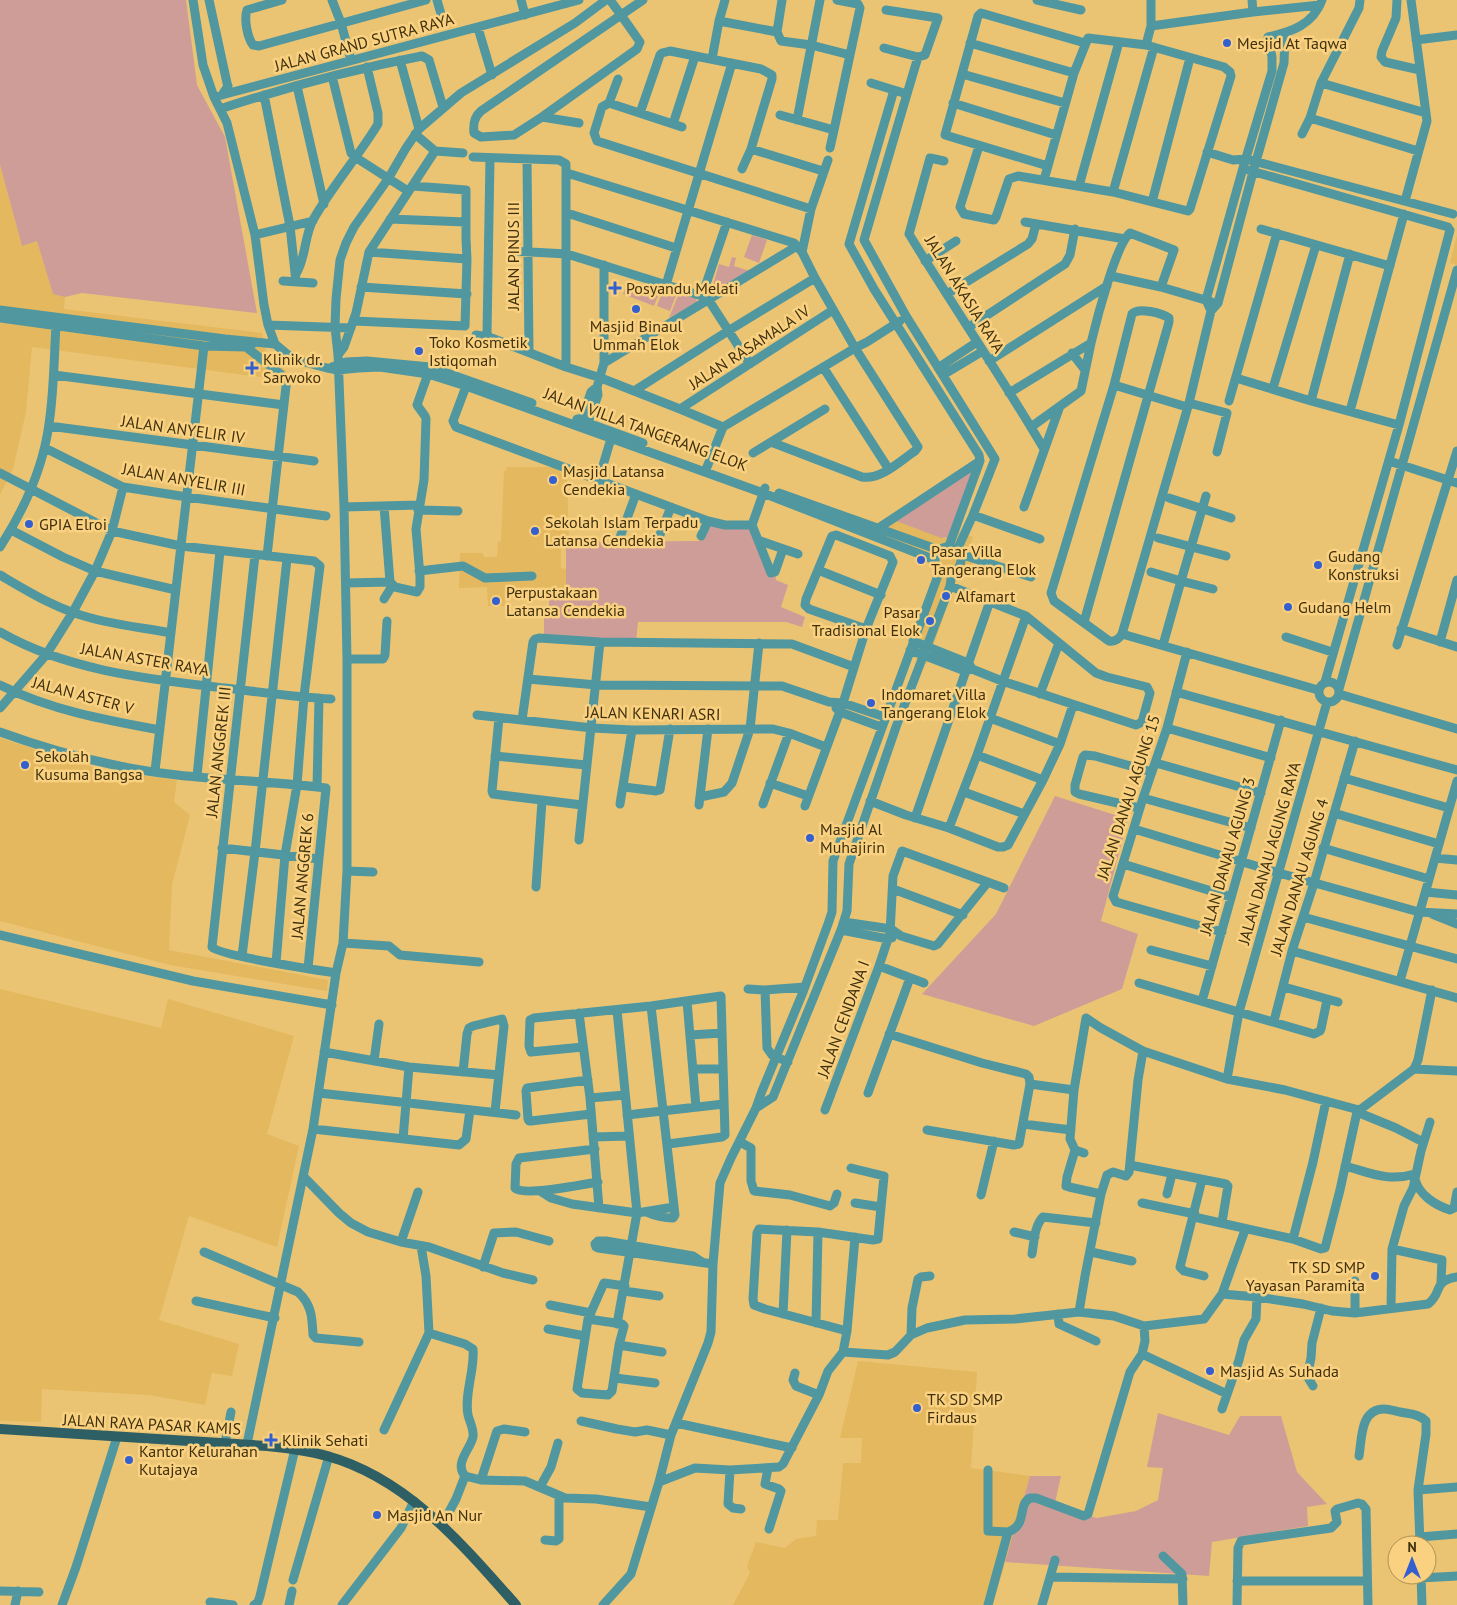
<svg xmlns="http://www.w3.org/2000/svg" width="1457" height="1605" font-family="'PT Sans',sans-serif">
<style>
.built{fill:#e3b85e}
.green{fill:#ce9d98}
.lines{fill:none;stroke-linecap:round;stroke-linejoin:round}
.minor{stroke:#51979f;stroke-width:9}
.major{stroke:#2e5f64;stroke-width:10}
.poi-dot{fill:#335fcf;stroke:#f9d180;stroke-width:2}
.labels{text-anchor:middle;dominant-baseline:central;stroke-width:5;stroke-linejoin:round;paint-order:stroke}
.street-label{font-size:16px;fill:#40310d;stroke:#f9d180}
.poi-label{font-size:16px;fill:#40310d;stroke:#f9d180;text-anchor:start}
</style>
<rect width="100%" height="100%" fill="#ebc473"/>
<path class="built" d="M0 165 22 246 37 241 53 293 65 297 64 309 262 333 267 355 288 372 276 379 32 347 26 412 13 469 0 495Z
M1457 235V265L1450 263Z
M507 467H556L567 480 569 539H561V568L566 569V597L505 595V606H488L487 587 459 588 460 553H483L484 557H497L498 542 501 541 504 472 506 470Z
M852 514 880 524 891 519 945 538 950 532 955 530 973 537 970 549V552L975 554 972 567 968 573 956 581 927 664 905 654 936 571 925 560 847 531Z
M0 738 104 771 177 780 174 802 190 815 172 885 169 950 328 980 327 991 170 965 0 921Z
M0 989 161 1028 168 999 294 1036 267 1134 299 1146 277 1247 189 1216 159 1320 239 1344 232 1376 212 1373 205 1405 149 1395 42 1389 41 1422 0 1421Z
M858 1361 977 1372 971 1468 1030 1476 993 1605H733L750 1573 747 1566 756 1542 785 1548 796 1539 816 1536 817 1520H838L843 1463H861L862 1438H840Z"/>
<path class="green" d="M0 0H186L197 85 225 137 257 313 82 293 65 297 53 294 37 241 22 246 0 165Z
M752 235 767 240 759 263 744 257Z
M732 257 736 258 734 266 750 271 710 295 719 264 729 267Z
M628 281 659 293 654 306 623 294Z
M663 290 676 295 670 311 657 306Z
M679 293 696 297 697 302 669 318Z
M980 461 948 537 941 538 891 519Z
M708 521 752 525 775 572 776 580 788 585 781 607 805 617 802 627 786 622H638L636 643 544 638V610H549V596H566V542L699 541Z
M1055 796 1128 819 1101 921 1138 934 1122 989 1034 1026 922 994 996 914Z
M1158 1413 1229 1435 1240 1416H1281L1297 1472 1327 1504 1307 1507 1308 1526 1212 1542 1209 1576 1005 1562 1030 1476H1061L1054 1507 1097 1518 1136 1511 1158 1500 1163 1468 1147 1467Z"/>
<g class="lines">
<path class="minor" d="M193 0 203 65 214 97 227 123 255 235 264 305 268 325 275 344 293 359 327 368 338 370 358 368 380 367 428 374 466 386 763 493 935 560
M209 0 227 83 228 86 222 95
M282 0 247 10C244 19 247 37 253 45L259 46 426 0
M332 0 341 23 351 60
M437 0 441 14
M521 0 525 15
M610 0 621 15 640 42 637 49 542 117 514 135 481 137 474 133C473 124 474 117 481 111L621 15 643 0
M782 0 777 32 781 41 811 45 850 55
M1037 0 1081 10
M1252 0 1253 12
M1397 0 1396 18 1382 51 1381 57 1385 62 1420 70
M719 21 725 0
M1151 26 1253 12 1320 5
M478 28 492 75
M1416 40 1457 35
M970 43 1074 73
M1146 45 1151 26V0
M884 48 918 57 925 55 938 18 886 10
M712 59 719 21 777 32
M400 60 419 129
M962 74 1065 103
M332 76 351 153 355 157 408 191
M871 83 907 94 918 57
M1321 83 1426 113
M297 86 324 204
M894 90 849 244 874 289 979 455 980 461 949 546
M907 94 864 240 906 316 995 459 973 515 957 550
M264 95 290 226 296 282
M214 97 579 0
M609 103 618 79
M953 103 1056 135
M220 109C287 87 354 69 422 56L429 60 443 107
M640 113 660 55 662 53 670 51 761 69 772 75V79L751 149 742 169
M780 115 834 130 860 8 858 4 837 0
M542 117 579 123
M1310 118 1418 151
M797 120 820 0
M673 124 695 56
M682 127 609 103 602 107 594 133 597 141 811 209
M415 134 435 151 463 153
M1302 134 1310 118 1321 83 1359 8 1360 0
M979 146 960 207 964 214 994 220 996 217 1009 179 1018 176 1113 192 1188 211 1190 209 1231 76 1230 72 1224 67 1146 45 1088 38 1074 73 1044 180
M830 148 834 130
M751 149 823 171
M1207 152 1233 160 1246 159 1453 214
M473 157 559 160 566 164V367
M527 160 529 352
M944 161 930 158 909 234C953 306 1001 376 1044 449
M1048 166 945 135 978 16 981 13 1085 43
M1248 170 1448 227
M567 173 794 243 802 252 815 278 855 348 918 447 915 451C900 461 881 480 862 477L771 442
M1079 186 1119 42
M1113 192 1154 47
M1405 201 1427 121 1411 0
M1152 202 1190 58
M567 213 676 248
M390 219 466 222
M1025 222 1125 239
M1261 229 1390 266
M255 235 313 221
M512 251 567 254 702 296 708 299 750 364
M369 252 467 259
M802 252 811 209 828 160
M925 261 956 241
M296 274C306 258 304 237 313 220 332 186 358 157 378 124V113L367 67
M1111 276 1161 287 1212 302
M283 281 313 283
M666 285 732 63
M361 287 467 294
M947 294 1028 244 1032 239 1036 224
M702 296 727 222
M0 310 225 339 275 344
M1211 311 1206 300 1243 168 1272 71V57L1268 37C1291 32 1313 25 1322 0
M0 318 204 346 246 347 256 342
M354 321 465 326 467 259 466 239V190L413 186
M268 325 351 328
M969 327 1065 264 1070 255 1075 229
M476 335 489 337 566 367 601 378 680 409 723 427
M489 337 487 333 490 159
M245 344 246 347 283 376 286 386 267 556
M1072 353 1085 370
M338 355 344 347 356 313 369 252 435 151
M989 361 1107 286
M604 363 797 246
M332 367 346 362 367 361 430 367 532 403
M823 367 888 468
M938 368 977 342
M54 375 284 405
M943 375 983 351
M1236 378 1311 401 1399 425
M468 381 453 421 456 427 708 521 725 525H752L765 488
M1114 385 1187 407
M1273 388 1316 245
M634 391 728 331 815 278
M1009 393 1091 343C1096 322 1116 244 1130 233L1174 250 1161 287
M1229 401 1277 233
M1311 401 1350 254
M1189 403 1227 413 1217 452
M680 409 833 310
M1350 411 1404 214
M577 419 643 443
M580 424 591 392 597 387
M49 426 314 461
M723 427 855 348 867 342 900 321
M1031 427 1081 391 1091 343
M586 429 598 395 597 387 604 363V265
M45 448 123 487 187 497 326 516
M753 453 825 409
M1389 461 1457 483
M705 472 723 427
M0 473 112 531 181 546 314 561 320 566 304 696 297 785 285 855 276 963
M599 479 612 435
M779 493 939 550
M1169 498 1231 518
M384 506 390 582 395 587 417 592 420 587V576L416 529 424 480 426 419 425 416 417 405 430 368
M344 507 419 505
M1024 507 1060 406
M418 510 458 511
M973 515 1040 539
M752 525 771 573 775 572 783 549
M11 530 63 557 95 571 176 590
M874 531 980 461
M701 536 708 521
M1158 538 1226 556
M619 540 636 494
M758 540 798 554
M657 542 671 507
M935 560a13 13 0 1 1 26 0a13 13 0 1 1-26 0Z
M0 547C24 510 43 468 49 424 54 391 54 358 56 325
M960 554 1031 577
M255 555 212 947C220 956 317 970 336 973
M818 570 881 595
M419 571 463 566 485 578 532 576
M1151 572 1181 581 1206 496
M0 575C29 592 58 610 91 618 117 625 144 628 171 633
M346 583 390 582
M384 599 392 586
M1084 622 1169 322V318C1162 313 1138 307 1132 314L1114 385 1051 593 1054 601 1109 641C1115 642 1119 639 1122 634L1189 403 1211 311 1218 303 1253 172 1284 63 1285 33
M1401 629 1457 647
M0 632C68 671 148 679 225 688 260 692 296 697 331 699
M1122 634 1318 690
M1286 637 1332 652
M913 641 968 663 971 667
M1440 642 1457 580
M1163 645 1181 581 1213 589
M1397 645 1457 451
M910 650 965 671 972 669 1002 681 1136 725 1142 722 1150 693 1147 687 1107 677 1096 673 1026 616 950 586
M1187 652 1167 728 1143 798 1113 896 1116 902 1222 932
M347 659H383L385 655 387 621
M528 679 597 685 782 686 829 702 843 703 885 717
M1319 692a10 10 0 1 1 20 0a10 10 0 1 1-20 0Z
M1325 682 1399 425 1450 230
M0 685C50 710 105 720 160 730
M1339 689 1457 270
M1176 692 1457 770
M1040 694 1059 643
M1339 694 1457 729
M0 708 46 655 73 612 95 571 112 531 123 487
M836 708 840 712 881 727
M477 715 592 728 632 730 773 729 789 733 826 747
M499 718 492 791 493 794 582 805
M990 718 1060 744
M522 720 533 642 535 639 539 638 600 642 792 644 854 667
M1167 728 1271 758
M0 732C36 745 72 756 110 764 180 780 254 779 326 788L308 968
M977 755 1043 780
M495 756 586 765
M1156 763 1261 793
M155 771 204 346
M197 776 220 551
M1344 778 1449 808
M770 783 808 796
M317 787 319 698
M624 787 656 791 660 790 670 729
M964 792 1024 814
M700 797 724 792 732 783 750 729 759 643
M1143 798 1251 828
M870 801 906 815 949 828 998 847H1003L1008 845 1043 780 1060 744 1073 705
M620 804 632 730
M763 804 789 733
M699 805 708 729
M805 806 843 703 866 629 893 562 890 556 836 535 832 536 806 599 805 605 809 609 866 629
M1139 808 1079 794 1075 792V785L1083 757 1085 755 1095 756 1152 772
M1334 813 1439 844
M915 818 990 601
M949 828 977 755 1026 616
M1134 829 1279 873 1419 912 1457 914
M579 840 600 642
M222 848 319 859
M1323 848 1429 879
M1435 858 1457 860
M1123 864 1231 897
M347 871 373 872
M536 887 542 801
M893 889 963 915
M1426 892 1457 895
M1432 914 1457 924
M1303 917 1457 959
M844 922 891 929 901 936 934 946 938 944 988 882
M841 930 888 939 892 938
M0 935 193 981 332 1005
M343 943 389 946 400 955 479 962
M1151 950 1212 966
M1292 951 1457 998
M242 956 255 852 287 559
M879 966 924 983
M1400 981 1457 781
M1139 983 1314 1034 1320 1031 1321 1029 1327 1000
M1284 987 1338 1002
M748 989 765 990 805 987
M765 990 767 1048 772 1055 788 1062
M687 1001 696 1107
M1202 1001 1281 720
M617 1010 637 1213 617 1324
M579 1013 590 1098 599 1208
M1274 1021 1292 951 1314 883 1355 741
M889 1034 982 1063 1026 1074 1029 1077 1030 1084 1019 1144 1014 1145 927 1130
M690 1035 722 1033
M583 1047 531 1052 529 1046 530 1020 534 1018 651 1006 721 996 725 1135 722 1137 668 1144
M324 1052 409 1067 499 1075
M374 1061 379 1024
M694 1069H722
M1414 1069 1457 1071
M463 1072 467 1034 469 1028 473 1026 502 1019 504 1026 495 1112
M1227 1079 1239 1012 1327 702
M588 1080 527 1088 526 1091 528 1119 529 1121H531L591 1114
M1030 1084 1074 1090
M319 1093 516 1115
M868 1093 910 978
M590 1098 625 1095
M756 1108 773 1097 841 930 847 911 849 864 896 727 950 586 952 573
M825 1110 879 966 890 933 893 876 902 851 1004 888
M1357 1112 1396 1128 1423 1142
M627 1115 724 1104
M1023 1124 1071 1130
M313 1129 459 1145 466 1139 470 1110
M593 1137 629 1136
M403 1139 409 1067
M740 1142 751 1148V1181L754 1191 790 1195 830 1206 834 1203 837 1194
M595 1149 519 1158 516 1164 515 1188C524 1197 583 1184 598 1182
M1075 1150 1067 1177 1066 1186 1069 1187 1101 1194
M1084 1153 1075 1150 1070 1139 1074 1090 1086 1018 1101 1028 1143 1051 1227 1079 1285 1090 1359 1110
M1130 1165 1226 1184 1228 1186 1222 1222
M1345 1166C1371 1173 1388 1182 1415 1174
M303 1176 339 1213 351 1223 368 1232 401 1242 429 1247 503 1273 533 1280
M1415 1179C1419 1195 1435 1205 1450 1210L1454 1208 1457 1192
M1202 1180 1180 1267 1184 1271 1204 1276
M540 1191 551 1198 572 1204 637 1213 674 1207
M1167 1194 1172 1174
M981 1195 994 1141
M855 1203 881 1207
M1142 1203 1195 1214
M646 1212C655 1216 664 1218 673 1218L675 1215 651 1006
M1194 1217 1293 1239 1321 1249 1325 1248 1340 1190 1357 1112 1414 1069 1418 1060 1432 990
M1014 1232 1035 1237
M1293 1239 1313 1162 1326 1101
M401 1242 418 1192
M1392 1249 1442 1260 1441 1282
M204 1252 298 1292C312 1305 312 1317 313 1335L316 1338 359 1342
M1091 1252 1132 1261
M1032 1254C1034 1243 1034 1226 1043 1217L1096 1223
M702 1262 693 1256 606 1241H598L595 1244 596 1247 598 1248 713 1264
M483 1267 494 1233 516 1232 549 1241
M1355 1281V1313
M624 1291 659 1296
M1222 1294 1257 1297 1303 1304 1332 1311 1355 1313 1428 1304C1443 1293 1432 1281 1457 1277
M196 1301 275 1318
M550 1305 591 1313
M1391 1307 1392 1249 1404 1206 1413 1188 1421 1151 1430 1122
M1079 1312 1085 1276 1101 1194 1107 1175 1113 1172 1126 1176 1129 1172 1138 1080 1143 1051
M783 1314 787 1230
M1058 1314 1059 1324 1096 1341
M588 1319 622 1324 624 1326 619 1345 612 1391 608 1395 582 1393 577 1389 588 1319 604 1283 625 1286
M816 1323 818 1232
M1144 1326 1145 1341 1142 1354 1227 1394
M548 1329 585 1336
M847 1331 765 1309 754 1305 753 1299 757 1233 759 1229 818 1232 873 1240 878 1239 884 1176 851 1168
M429 1333 465 1344 473 1349C475 1370 464 1394 468 1415 470 1423 474 1429 473 1437 470 1450 454 1463 465 1476L481 1480 525 1481 565 1498 596 1499 651 1507
M911 1335 912 1308 918 1279 921 1277 930 1276
M619 1345 662 1352
M843 1352 888 1355 895 1352 911 1335 927 1328 965 1320 1015 1319 1079 1312 1114 1316 1144 1326 1204 1319 1222 1294 1245 1230
M843 1352 847 1331 855 1237
M795 1373 793 1380 796 1386 819 1395
M615 1378 655 1383
M1313 1386 1307 1376 1311 1358 1312 1343 1321 1308
M1222 1409 1239 1360 1244 1340 1256 1319 1257 1297
M581 1421 617 1429 635 1432 647 1430 671 1435
M676 1423 792 1448
M384 1430 429 1333 426 1276 421 1246
M225 1443 231 1412
M247 1444 313 1129 336 973 343 943 347 871V659L344 507 338 355 335 327 336 299 340 260 346 243 354 227 388 179 406 148 419 129 461 93 575 23 606 0
M1359 1456C1362 1439 1360 1409 1384 1409 1389 1409 1395 1411 1400 1412 1410 1414 1419 1414 1426 1421V1434L1418 1490 1420 1545
M768 1468 765 1484 779 1489 781 1491 769 1529
M730 1470 728 1504 733 1508 741 1509
M988 1470V1531L1008 1532 988 1605
M481 1480 497 1431 504 1429 525 1432
M659 1482 695 1468 730 1470 779 1467 783 1464 819 1395 828 1371 843 1352
M540 1487 551 1467 558 1443
M1418 1490 1457 1487
M442 1525 456 1499 465 1476
M1008 1532C1028 1525 1017 1505 1030 1498H1036L1084 1516 1088 1514 1130 1372 1142 1354
M1420 1537 1457 1534
M545 1540 556 1541 559 1539V1496
M1163 1556 1182 1574 1183 1605
M1421 1575 1422 1605
M1050 1577 1183 1579
M1421 1578 1457 1576
M293 1580 329 1456
M1237 1581H1367
M0 1591 39 1592
M210 1602 233 1605
M15 1605 18 1591
M62 1605 76 1567 117 1437
M254 1605 258 1602 260 1596 295 1449
M289 1605 292 1591
M342 1605 401 1528 414 1501
M603 1605 631 1574 659 1482 671 1435 708 1343 711 1332 713 1264 720 1183 731 1158 756 1108 762 1091 803 992 828 924 832 912 833 861 940 570
M1042 1605 1055 1560
M1237 1605 1238 1548 1241 1541 1331 1528 1337 1522 1335 1511 1337 1509 1358 1503 1362 1504 1366 1509 1368 1605"/>
<path class="major" d="M0 1429 267 1446C287 1448 307 1450 327 1456 407 1478 463 1545 516 1605"/>
</g>
<g class="poi-dot">
<circle cx="1227" cy="43" r="5"/>
<path d="M612.5 280.5h5v5h5v5h-5v5h-5v-5h-5v-5h5z"/>
<circle cx="636" cy="309" r="5"/>
<circle cx="419" cy="351" r="5"/>
<path d="M249.5 360.5h5v5h5v5h-5v5h-5v-5h-5v-5h5z"/>
<circle cx="553" cy="480" r="5"/>
<circle cx="29" cy="524" r="5"/>
<circle cx="535" cy="531" r="5"/>
<circle cx="921" cy="560" r="5"/>
<circle cx="1318" cy="565" r="5"/>
<circle cx="946" cy="596" r="5"/>
<circle cx="496" cy="601" r="5"/>
<circle cx="1288" cy="607" r="5"/>
<circle cx="930" cy="621" r="5"/>
<circle cx="871" cy="703" r="5"/>
<circle cx="25" cy="765" r="5"/>
<circle cx="810" cy="838" r="5"/>
<circle cx="1375" cy="1276" r="5"/>
<circle cx="1210" cy="1371" r="5"/>
<circle cx="917" cy="1408" r="5"/>
<path d="M268.5 1432.5h5v5h5v5h-5v5h-5v-5h-5v-5h5z"/>
<circle cx="129" cy="1460" r="5"/>
<circle cx="377" cy="1515" r="5"/>
</g>
<g class="labels">
<g class="street-label">
<text transform="translate(364 42) rotate(-15)">JALAN GRAND SUTRA RAYA</text>
<text transform="translate(513 256) rotate(-90)">JALAN PINUS III</text>
<text transform="translate(965 294) rotate(58)">JALAN AKASIA RAYA</text>
<text transform="translate(749 347) rotate(-33)">JALAN RASAMALA IV</text>
<text transform="translate(183 429) rotate(8)">JALAN ANYELIR IV</text>
<text transform="translate(646 429) rotate(20)">JALAN VILLA TANGERANG ELOK</text>
<text transform="translate(184 479) rotate(10)">JALAN ANYELIR III</text>
<text transform="translate(145 659) rotate(10)">JALAN ASTER RAYA</text>
<text transform="translate(83 695) rotate(15)">JALAN ASTER V</text>
<text transform="translate(653 713) rotate(1)">JALAN KENARI ASRI</text>
<text transform="translate(218 752) rotate(-84)">JALAN ANGGREK III</text>
<text transform="translate(1128 797) rotate(-72)">JALAN DANAU AGUNG 15</text>
<text transform="translate(1269 853) rotate(-74)">JALAN DANAU AGUNG RAYA</text>
<text transform="translate(1227 856) rotate(-74)">JALAN DANAU AGUNG 3</text>
<text transform="translate(302 876) rotate(-85)">JALAN ANGGREK 6</text>
<text transform="translate(1299 877) rotate(-73)">JALAN DANAU AGUNG 4</text>
<text transform="translate(843 1019) rotate(-70)">JALAN CENDANA I</text>
<text transform="translate(152 1424) rotate(3)">JALAN RAYA PASAR KAMIS</text>
</g>
<g class="poi-label">
<text x="1237" y="43">Mesjid At Taqwa</text>
<text x="626" y="288">Posyandu Melati</text>
<text x="636" y="326" text-anchor="middle">Masjid Binaul<tspan x="636" dy="18">Ummah Elok</tspan></text>
<text x="429" y="342">Toko Kosmetik<tspan x="429" dy="18">Istiqomah</tspan></text>
<text x="263" y="359">Klinik dr.<tspan x="263" dy="18">Sarwoko</tspan></text>
<text x="563" y="471">Masjid Latansa<tspan x="563" dy="18">Cendekia</tspan></text>
<text x="545" y="522">Sekolah Islam Terpadu<tspan x="545" dy="18">Latansa Cendekia</tspan></text>
<text x="39" y="524">GPIA Elroi</text>
<text x="931" y="551">Pasar Villa<tspan x="931" dy="18">Tangerang Elok</tspan></text>
<text x="1328" y="556">Gudang<tspan x="1328" dy="18">Konstruksi</tspan></text>
<text x="506" y="592">Perpustakaan<tspan x="506" dy="18">Latansa Cendekia</tspan></text>
<text x="956" y="596">Alfamart</text>
<text x="1298" y="607">Gudang Helm</text>
<text x="920" y="612" text-anchor="end">Pasar<tspan x="920" dy="18">Tradisional Elok</tspan></text>
<text x="881" y="694">Indomaret Villa<tspan x="881" dy="18">Tangerang Elok</tspan></text>
<text x="35" y="756">Sekolah<tspan x="35" dy="18">Kusuma Bangsa</tspan></text>
<text x="820" y="829">Masjid Al<tspan x="820" dy="18">Muhajirin</tspan></text>
<text x="1365" y="1267" text-anchor="end">TK SD SMP<tspan x="1365" dy="18">Yayasan Paramita</tspan></text>
<text x="1220" y="1371">Masjid As Suhada</text>
<text x="927" y="1399">TK SD SMP<tspan x="927" dy="18">Firdaus</tspan></text>
<text x="282" y="1440">Klinik Sehati</text>
<text x="139" y="1451">Kantor Kelurahan<tspan x="139" dy="18">Kutajaya</tspan></text>
<text x="387" y="1515">Masjid An Nur</text>
</g>
</g>
<g transform="translate(1412 1560)"><circle r="24" fill="#f9d180" stroke="#af9152"/>
<path d="M0-4L9 19L0 12L-9 19Z" fill="#335fcf"/>
<text y="-8" font-size="14" font-weight="bold" text-anchor="middle" fill="#40310d">N</text>
</g>
</svg>
